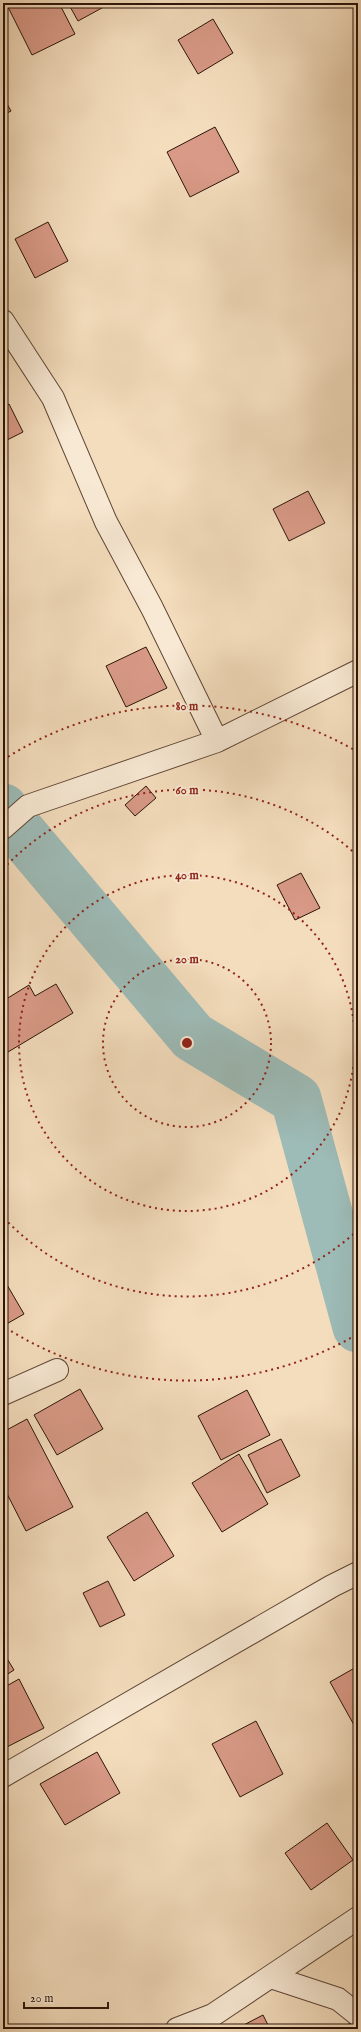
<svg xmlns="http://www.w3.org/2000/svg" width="361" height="2032" font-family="'IM FELL English',serif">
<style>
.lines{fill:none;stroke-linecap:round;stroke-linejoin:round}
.river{stroke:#9dbbb7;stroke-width:51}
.building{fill:#d99a87;stroke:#2c1408}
.street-casing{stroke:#5e4635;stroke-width:24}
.street{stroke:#f8e9d4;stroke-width:22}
.ring{fill:none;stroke:#8f2418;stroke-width:2;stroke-dasharray:2 4}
.centre{fill:#8f2418;stroke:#f8e9d4;stroke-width:2}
.ring-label{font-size:12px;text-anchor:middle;font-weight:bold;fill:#8f2418;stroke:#f8e9d4;stroke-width:3.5;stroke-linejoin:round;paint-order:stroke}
</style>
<rect width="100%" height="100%" fill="#f4ddbd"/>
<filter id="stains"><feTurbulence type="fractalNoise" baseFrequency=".005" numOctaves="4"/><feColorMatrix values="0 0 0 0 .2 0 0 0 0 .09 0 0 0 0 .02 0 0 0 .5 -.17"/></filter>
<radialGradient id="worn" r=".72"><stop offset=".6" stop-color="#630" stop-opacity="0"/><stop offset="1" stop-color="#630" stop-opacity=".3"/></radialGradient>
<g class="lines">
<path class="river" d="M3 809 10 820 193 1037 296 1099 358 1327"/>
</g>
<path class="building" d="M17 3H59L75 34 32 55 8 7Z
M68 3H111L78 21Z
M213 19 233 53 198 74 178 40Z
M3 97 11 111 3 115Z
M215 127 239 172 190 197 167 152Z
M48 222 68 261 35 278 15 239Z
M9 404 23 432 3 442V407Z
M308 491 325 523 289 541 273 509Z
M146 647 167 688 126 707 106 666Z
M146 786 156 798 135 816 125 805Z
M301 873 320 908 295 920 277 885Z
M56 984 73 1013 3 1055V1001L29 985 35 996Z
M3 1278 24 1314 3 1326Z
M80 1389 103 1429 57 1455 34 1415Z
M247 1390 270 1435 221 1460 198 1416Z
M27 1419 73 1507 26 1531 3 1486V1432Z
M281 1439 300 1476 267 1493 248 1455Z
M239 1454 268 1504 222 1532 192 1483Z
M147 1512 174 1556 134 1581 107 1537Z
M108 1581 125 1615 100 1627 83 1593Z
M3 1652 14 1670 3 1677Z
M358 1666V1723L354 1725 330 1682Z
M19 1679 44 1728 3 1749V1688Z
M256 1721 283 1774 240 1797 212 1744Z
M97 1752 120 1793 65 1825 40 1784Z
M327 1823 353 1860 311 1890 285 1853Z
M263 2015 270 2029H236Z
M355 2021 358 2029H339Z"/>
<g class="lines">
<defs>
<path id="street" d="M3 321 53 398 106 522 152 608 217 741
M3 828 28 806 217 741 358 671
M3 1394 57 1370
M3 1776 332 1586 358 1573
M271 1977 338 1999 358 2015
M177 2029 213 2015 358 1918"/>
</defs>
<use href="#street" class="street-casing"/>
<use href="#street" class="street"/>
</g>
<g class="ring">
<circle cx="187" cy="1043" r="84"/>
<circle cx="187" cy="1043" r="168"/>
<path d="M358 1230A253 253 0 0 1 3 1217M3 869A253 253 0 0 1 358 856"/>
<path d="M356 1335A337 337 0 0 1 3 1326M3 760A337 337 0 0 1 356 751"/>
</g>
<circle cx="187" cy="1043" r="6" class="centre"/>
<g class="ring-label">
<text x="187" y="710">80 m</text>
<text x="187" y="794">60 m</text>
<text x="187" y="879">40 m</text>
<text x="187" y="963">20 m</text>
</g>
<rect width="361" height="2032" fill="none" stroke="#f4ddbd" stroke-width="16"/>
<rect x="4" y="4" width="353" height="2024" fill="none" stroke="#2c1408" stroke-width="2"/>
<rect x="8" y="8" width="345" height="2016" fill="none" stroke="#2c1408"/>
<path d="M24 2002v6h84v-6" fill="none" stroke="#2c1408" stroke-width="2"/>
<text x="30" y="2002" font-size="12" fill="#2c1408" stroke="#f8e9d4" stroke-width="3" paint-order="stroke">20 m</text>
<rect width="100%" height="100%" filter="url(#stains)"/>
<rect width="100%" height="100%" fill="url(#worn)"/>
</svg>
